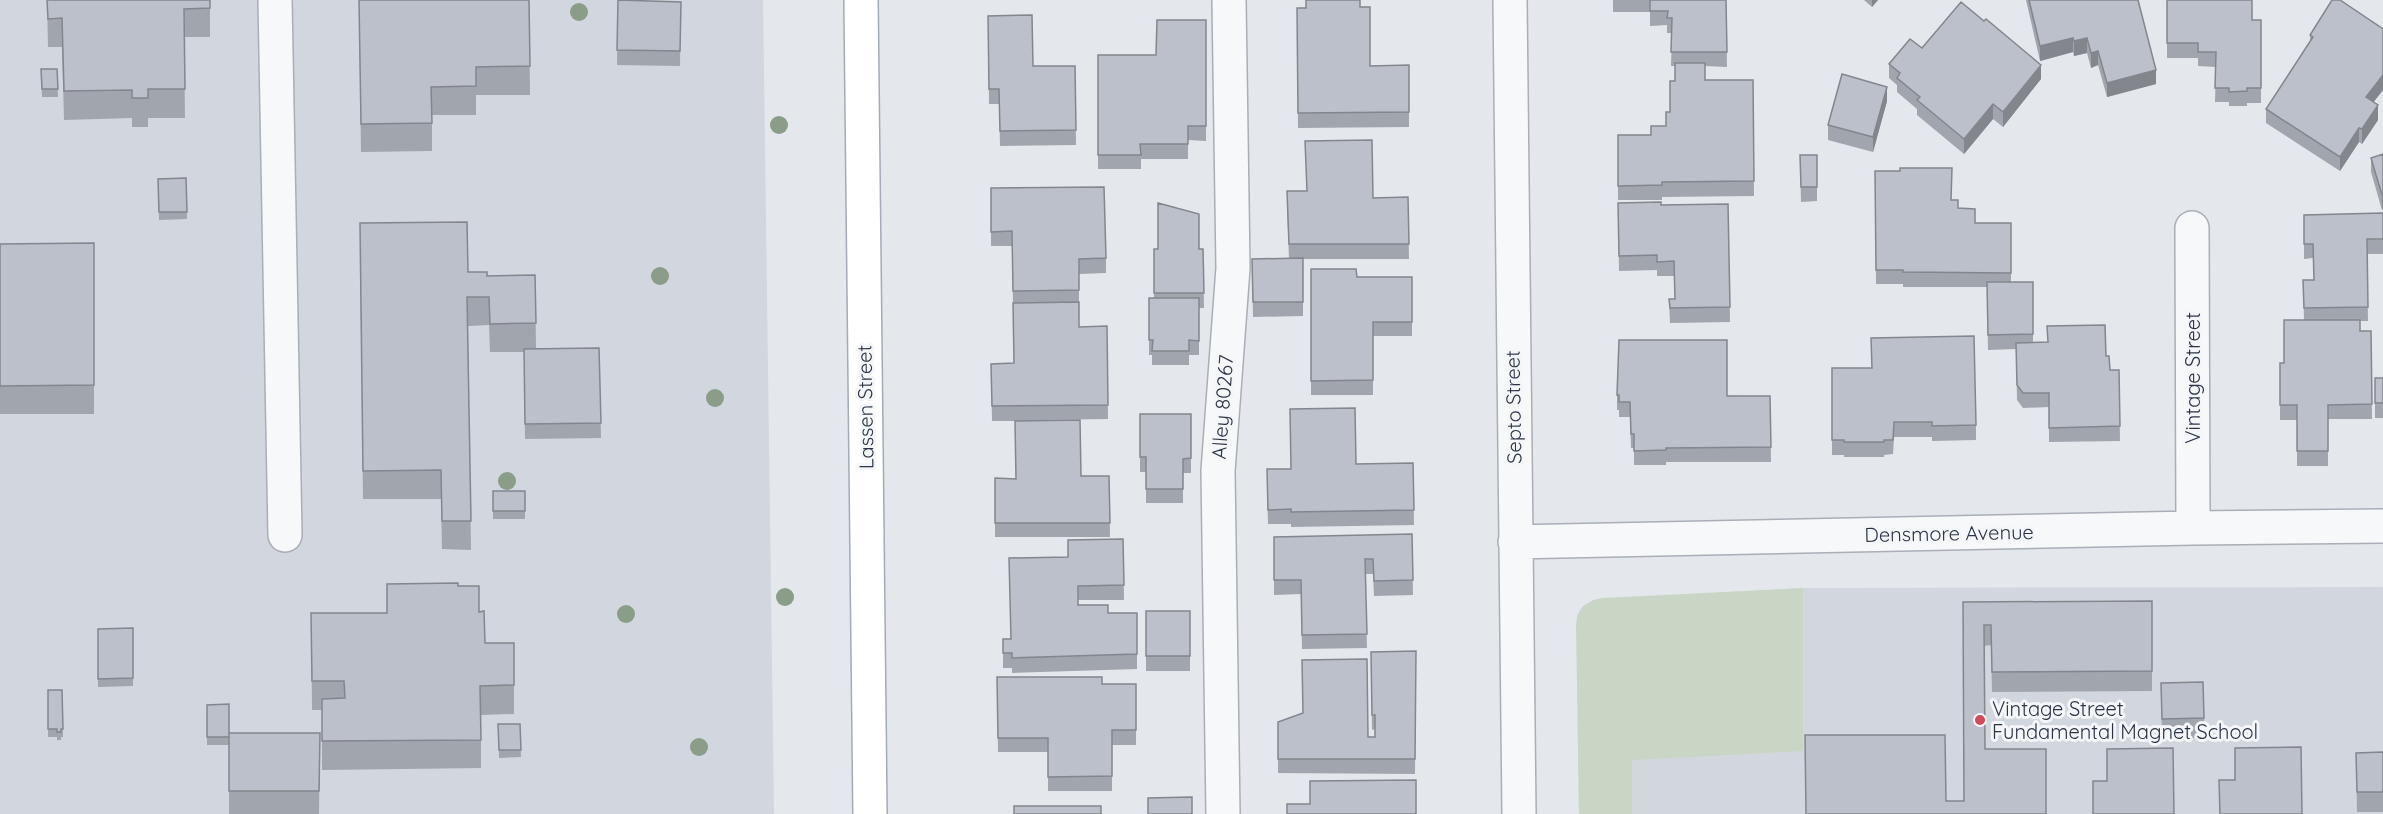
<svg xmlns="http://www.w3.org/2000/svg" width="2383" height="814" font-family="Quicksand,sans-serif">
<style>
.built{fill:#d2d6de}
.grass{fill:#c9d6c5}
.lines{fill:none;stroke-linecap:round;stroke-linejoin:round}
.minor-casing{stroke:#a9aeb7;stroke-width:36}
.major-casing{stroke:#a3abb8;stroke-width:36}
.minor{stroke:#f7f8fa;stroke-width:33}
.major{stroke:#fff;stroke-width:33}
.tree{fill:#899d89}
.wall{fill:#a1a5ae}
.shaded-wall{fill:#83868d}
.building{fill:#bbc0ca;stroke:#83868d;stroke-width:1.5}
.poi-dot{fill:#d1495b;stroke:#f4f6f9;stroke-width:2}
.labels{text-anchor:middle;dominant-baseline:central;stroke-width:6;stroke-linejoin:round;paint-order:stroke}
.street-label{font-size:20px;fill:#2b3445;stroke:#f4f6f9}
.poi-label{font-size:20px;fill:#2b3445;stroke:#f4f6f9;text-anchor:start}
</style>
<rect width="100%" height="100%" fill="#e4e7ec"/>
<path class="built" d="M0 0H763L774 814H0Z
M2383 587V814H1579L1577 615 1583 606 1593 600 1803 588Z"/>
<path class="grass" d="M1803 588V751L1632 760V814H1579L1576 625C1577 609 1586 601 1602 598Z"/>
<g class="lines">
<defs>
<path id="minor" d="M275 0 285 535
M1510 0 1519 814
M2192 228 2193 528
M1515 542 2193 528 2383 526
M1223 814 1218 471 1233 268 1229 0"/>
<path id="major" d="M861 0 870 814"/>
</defs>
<use href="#minor" class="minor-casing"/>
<use href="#major" class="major-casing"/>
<use href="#minor" class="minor"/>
<use href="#major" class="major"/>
</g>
<g class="tree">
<circle cx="579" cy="12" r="9"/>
<circle cx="779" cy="125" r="9"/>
<circle cx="660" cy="276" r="9"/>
<circle cx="715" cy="398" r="9"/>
<circle cx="507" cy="481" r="9"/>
<circle cx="785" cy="597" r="9"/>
<circle cx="626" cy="614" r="9"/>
<circle cx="699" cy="747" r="9"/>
</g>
<path class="wall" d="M47 0H210V37H184L185 118H148V127H132V118L64 120 62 47H48Z
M359 0H529L530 95H476V115H432V151L361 152Z
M618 0 681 2 680 66 617 65Z
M1613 0H1726L1727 67 1705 66V80H1753L1754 196 1662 197V200H1618V135H1651L1666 126 1670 112 1675 81V66H1671L1672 33H1667V25L1650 26V12H1613Z
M1864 0H1878L1872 7Z
M2026 0H2138L2156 84 2107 97 2098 65 2091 68 2087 53 2074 56 2073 52 2040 61Z
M2167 0 2252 20H2261V103H2247V106H2229V102H2215L2216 67 2198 66V58H2167Z
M1360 7 1370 66 1409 65V127L1298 128 1297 8Z
M988 16 1033 66H1075L1076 145 1000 146 999 104H989Z
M1206 20V141L1188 140V159H1141V169H1098V55H1156Z
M2383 29V90L2373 102 2378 120 2362 144 2359 142 2340 171 2266 123V109L2310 41V35Z
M1922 48 2041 79 2003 127 1993 119 1964 154 1917 115V109L1897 92V85L1889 78V64Z
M41 69H57L58 97H42Z
M1887 101 1873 152 1828 140V125Z
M1305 141 1373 198 1408 197 1409 259H1303V316L1253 317 1252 259H1289L1287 206 1307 191Z
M2383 154V209L2382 210 2371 172V158Z
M1800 155H1817V201L1801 202Z
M1875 171 1951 200 1958 208 1975 223H2011V282H2033V342L2106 356 2110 370H2119L2120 441 2049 442V407L2023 408 2017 400 2016 349 1988 350 1987 287H1903V284H1876Z
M186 178 187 219 159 220 158 179Z
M991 188 1106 258V273L1079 274V327L1107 326 1108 419 1040 420 1081 476H1109L1110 537H995V478L1016 479 1015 421H992L991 364 1014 363 1012 246H991Z
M1618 203 1661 205 1728 204 1730 322 1670 323 1669 299H1675L1674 276H1657V270L1619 271Z
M2383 213V254H2367L2368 321H2360V331H2371L2372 419H2328V466H2297V420H2280V363H2284L2304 320 2303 280H2314L2313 258 2304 259V215Z
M94 243V414H0V244Z
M1154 249H1203L1204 308H1199V355H1189V365H1152V355H1149V298H1154Z
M360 252 487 276 535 275 536 349 599 348 601 438 525 439 524 352H490L489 325 468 326 471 550 442 549 441 499H363Z
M1311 269 1357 277H1412V336H1373V395H1311Z
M1832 368 1976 425V440L1932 441V437H1894L1893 454 1884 455V457H1844V455H1832Z
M2375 378H2383V418H2375Z
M1617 395 1770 396 1771 462H1666V465H1634V448H1631L1630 417H1619V410H1617Z
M1140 414H1191V473H1183V503H1146V472H1140Z
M1413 463 1414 525 1291 527V524H1268L1267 484 1291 469 1356 464Z
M493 491H525V519H493Z
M1412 534 1413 595 1374 596 1373 574H1365L1367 648 1302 649 1301 594 1274 595V537Z
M1123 539 1124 600H1078V605L1108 613 1137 654V669L1012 673V668H1003V639H1011L1068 557Z
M387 584 458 586 479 612 485 643H514V714L481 715V768L322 770V710H312L311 613H387Z
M2152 601V691L1992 692 1991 645 1984 646 1985 749 2046 814 1964 801 1963 602Z
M1146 611H1190V671H1146Z
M133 628V686L98 687V629Z
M1416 651 1415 774 1278 773V722L1302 713 1368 737H1375V729L1372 730 1371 652Z
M997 677 1102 684H1136V745H1112V791H1048V752H998Z
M2161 683 2204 718V738L2162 739Z
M48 690H62L63 737H61V740H57V737H48Z
M229 704V745H207V705Z
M498 724H520L521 757 499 758Z
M229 733H320L319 814H229Z
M2383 752V812H2357L2356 753Z"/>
<path class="shaded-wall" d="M1872 0H1878L1872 7Z
M2073 38V52L2040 61V46Z
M2087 38V53L2074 56V41Z
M2098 51V65L2091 68V53Z
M2041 65V79L2003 127V112Z
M2156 70V84L2107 97V83Z
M2383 75V90L2366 112V97Z
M1887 87V101L1873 152V137Z
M1993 104V119L1964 154V139Z
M2378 105V120L2362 144V129Z
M2359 128V142L2340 171V157Z
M2382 195H2383V209L2382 210Z"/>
<path class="building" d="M47 0H210V8L184 9 185 89H148V98H132V90L64 91 62 18 48 19Z
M359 0H529L530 66 476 67V86L431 87 432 123 361 124Z
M618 0 681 2 680 51 617 50Z
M1306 0H1360V7H1370V66L1409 65V112L1298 113 1297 8H1306Z
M1650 0H1726L1727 52H1671L1672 18H1667L1668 11H1650Z
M2029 0H2138L2156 70 2107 83 2098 51 2091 53 2087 38 2074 41 2073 38 2040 46Z
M2167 0H2252V20H2261V88H2247V91L2229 92V88H2215L2216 52H2198V43H2167Z
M2332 0H2340L2383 29V75L2366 97 2378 105 2362 129 2359 128 2340 157 2266 109 2313 37 2310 35Z
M1961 2 1984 21 1986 19 2041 65 2003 112 1993 104 1964 139 1917 100 1920 97 1897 78 1900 73 1889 64 1910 39 1922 48Z
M1032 15 1033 66H1075L1076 130 1000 131 999 89H989L988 16Z
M1157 20H1206V126H1188V144H1140L1141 155H1098V55H1156Z
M1675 63H1705V80H1753L1754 181 1662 182V185L1618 186V135H1651V126H1666V112H1670V81H1675Z
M41 69H57L58 89H42Z
M1842 74 1887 87 1873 137 1828 125Z
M1372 140 1373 198 1408 197 1409 244H1289L1287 191H1307L1305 141Z
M2383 154V195H2382L2371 158Z
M1800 155H1817V187H1801Z
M1900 168H1952L1951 200H1958V208L1975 209V223H2011V273L1903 272V270H1876L1875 171H1900Z
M186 178 187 212H159L158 179Z
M1104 187 1106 258 1079 259V290L1013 291 1012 231 991 232V188Z
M1661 202V205L1728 204 1730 307 1670 308 1669 299H1675L1674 261 1657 262V255L1619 256 1618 203Z
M1158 203 1199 214V249H1203L1204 293H1154V249H1158Z
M2383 213V239H2367L2368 307 2304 308 2303 280H2314L2313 244H2304V215Z
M467 222 468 272H487V276L535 275 536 323 490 324 489 297H467L471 521H442L441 470 363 471 360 223Z
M94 243V385L0 386V244Z
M1303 258V302H1253L1252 259Z
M1311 269H1356L1357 277H1412V322H1373V380L1311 381Z
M1987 282H2033V334L1988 335Z
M1149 298H1199V341L1189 340V351H1152L1153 340H1149Z
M1079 302V327L1107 326 1108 405 992 406 991 364 1014 363 1013 303Z
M2284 320H2360V331H2371L2372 404 2328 405V451H2297V405H2280V363H2284Z
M2105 325 2106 356H2109L2110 370H2119L2120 426 2049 428V393H2023L2017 385 2016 343 2048 342 2047 326Z
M1974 336 1976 425 1932 426V422H1894L1893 440H1884V442H1844V440H1832V368H1872L1871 338Z
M1619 340H1727V396H1770L1771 447 1666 448V450L1634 451V434H1631L1630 402H1619V395H1617Z
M599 348 601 423 525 424 524 349Z
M2375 378H2383V403H2375Z
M1355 408 1356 464 1413 463 1414 510 1291 512V509L1268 510 1267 469H1291L1290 409Z
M1140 414H1191V458L1183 459V489H1146V457H1140Z
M1080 420 1081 476H1109L1110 523H995V478L1016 479 1015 421Z
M493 491H525V511H493Z
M1412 534 1413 580 1374 581 1373 559H1365L1367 634 1302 635 1301 580H1274V537Z
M1123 539 1124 585 1078 586V605H1108V613H1137V654L1012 658V653H1003V639H1011L1009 558 1068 557V540Z
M458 583V586H479V612L484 611 485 643H514V685L480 686 481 740 322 741V699L345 698 344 681H312L311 613H387V584Z
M2152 601V671L1992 672 1991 625H1984L1985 749H2046V814H1806L1805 735H1945L1946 801H1964L1963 602Z
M1146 611H1190V656H1146Z
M133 628V678L98 679V629Z
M1416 651 1415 759H1278V722L1303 713 1302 660 1367 659 1368 737H1375V715H1372L1371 652Z
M997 677H1102V684H1136V730H1112V776L1048 777V738H998Z
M2203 682 2204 718 2162 719 2161 683Z
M48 690H62L63 729H61V732H57V729H48Z
M229 704V737H207V705Z
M498 724H520L521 750H499Z
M229 733H320L319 791H229Z
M2301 747 2302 814H2220L2219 780H2235V748Z
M2173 748 2174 814H2093V781H2107V749Z
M2383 752V792H2357L2356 753Z
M1416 780V814H1287V804H1310V781Z
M1192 797V814H1148V798Z
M1014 806H1101V814H1014Z"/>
<circle class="poi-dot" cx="1980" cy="720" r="6"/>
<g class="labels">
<g class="street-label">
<text transform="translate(2192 378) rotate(-90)">Vintage Street</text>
<text transform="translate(865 407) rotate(-91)">Lassen Street</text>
<text transform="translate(1222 407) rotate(-86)">Alley 80267</text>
<text transform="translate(1513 407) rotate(-91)">Septo Street</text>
<text transform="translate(1949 533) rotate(-1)">Densmore Avenue</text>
</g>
<g class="poi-label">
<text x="1992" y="708">Vintage Street<tspan x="1992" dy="23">Fundamental Magnet School</tspan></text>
</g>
</g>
</svg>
